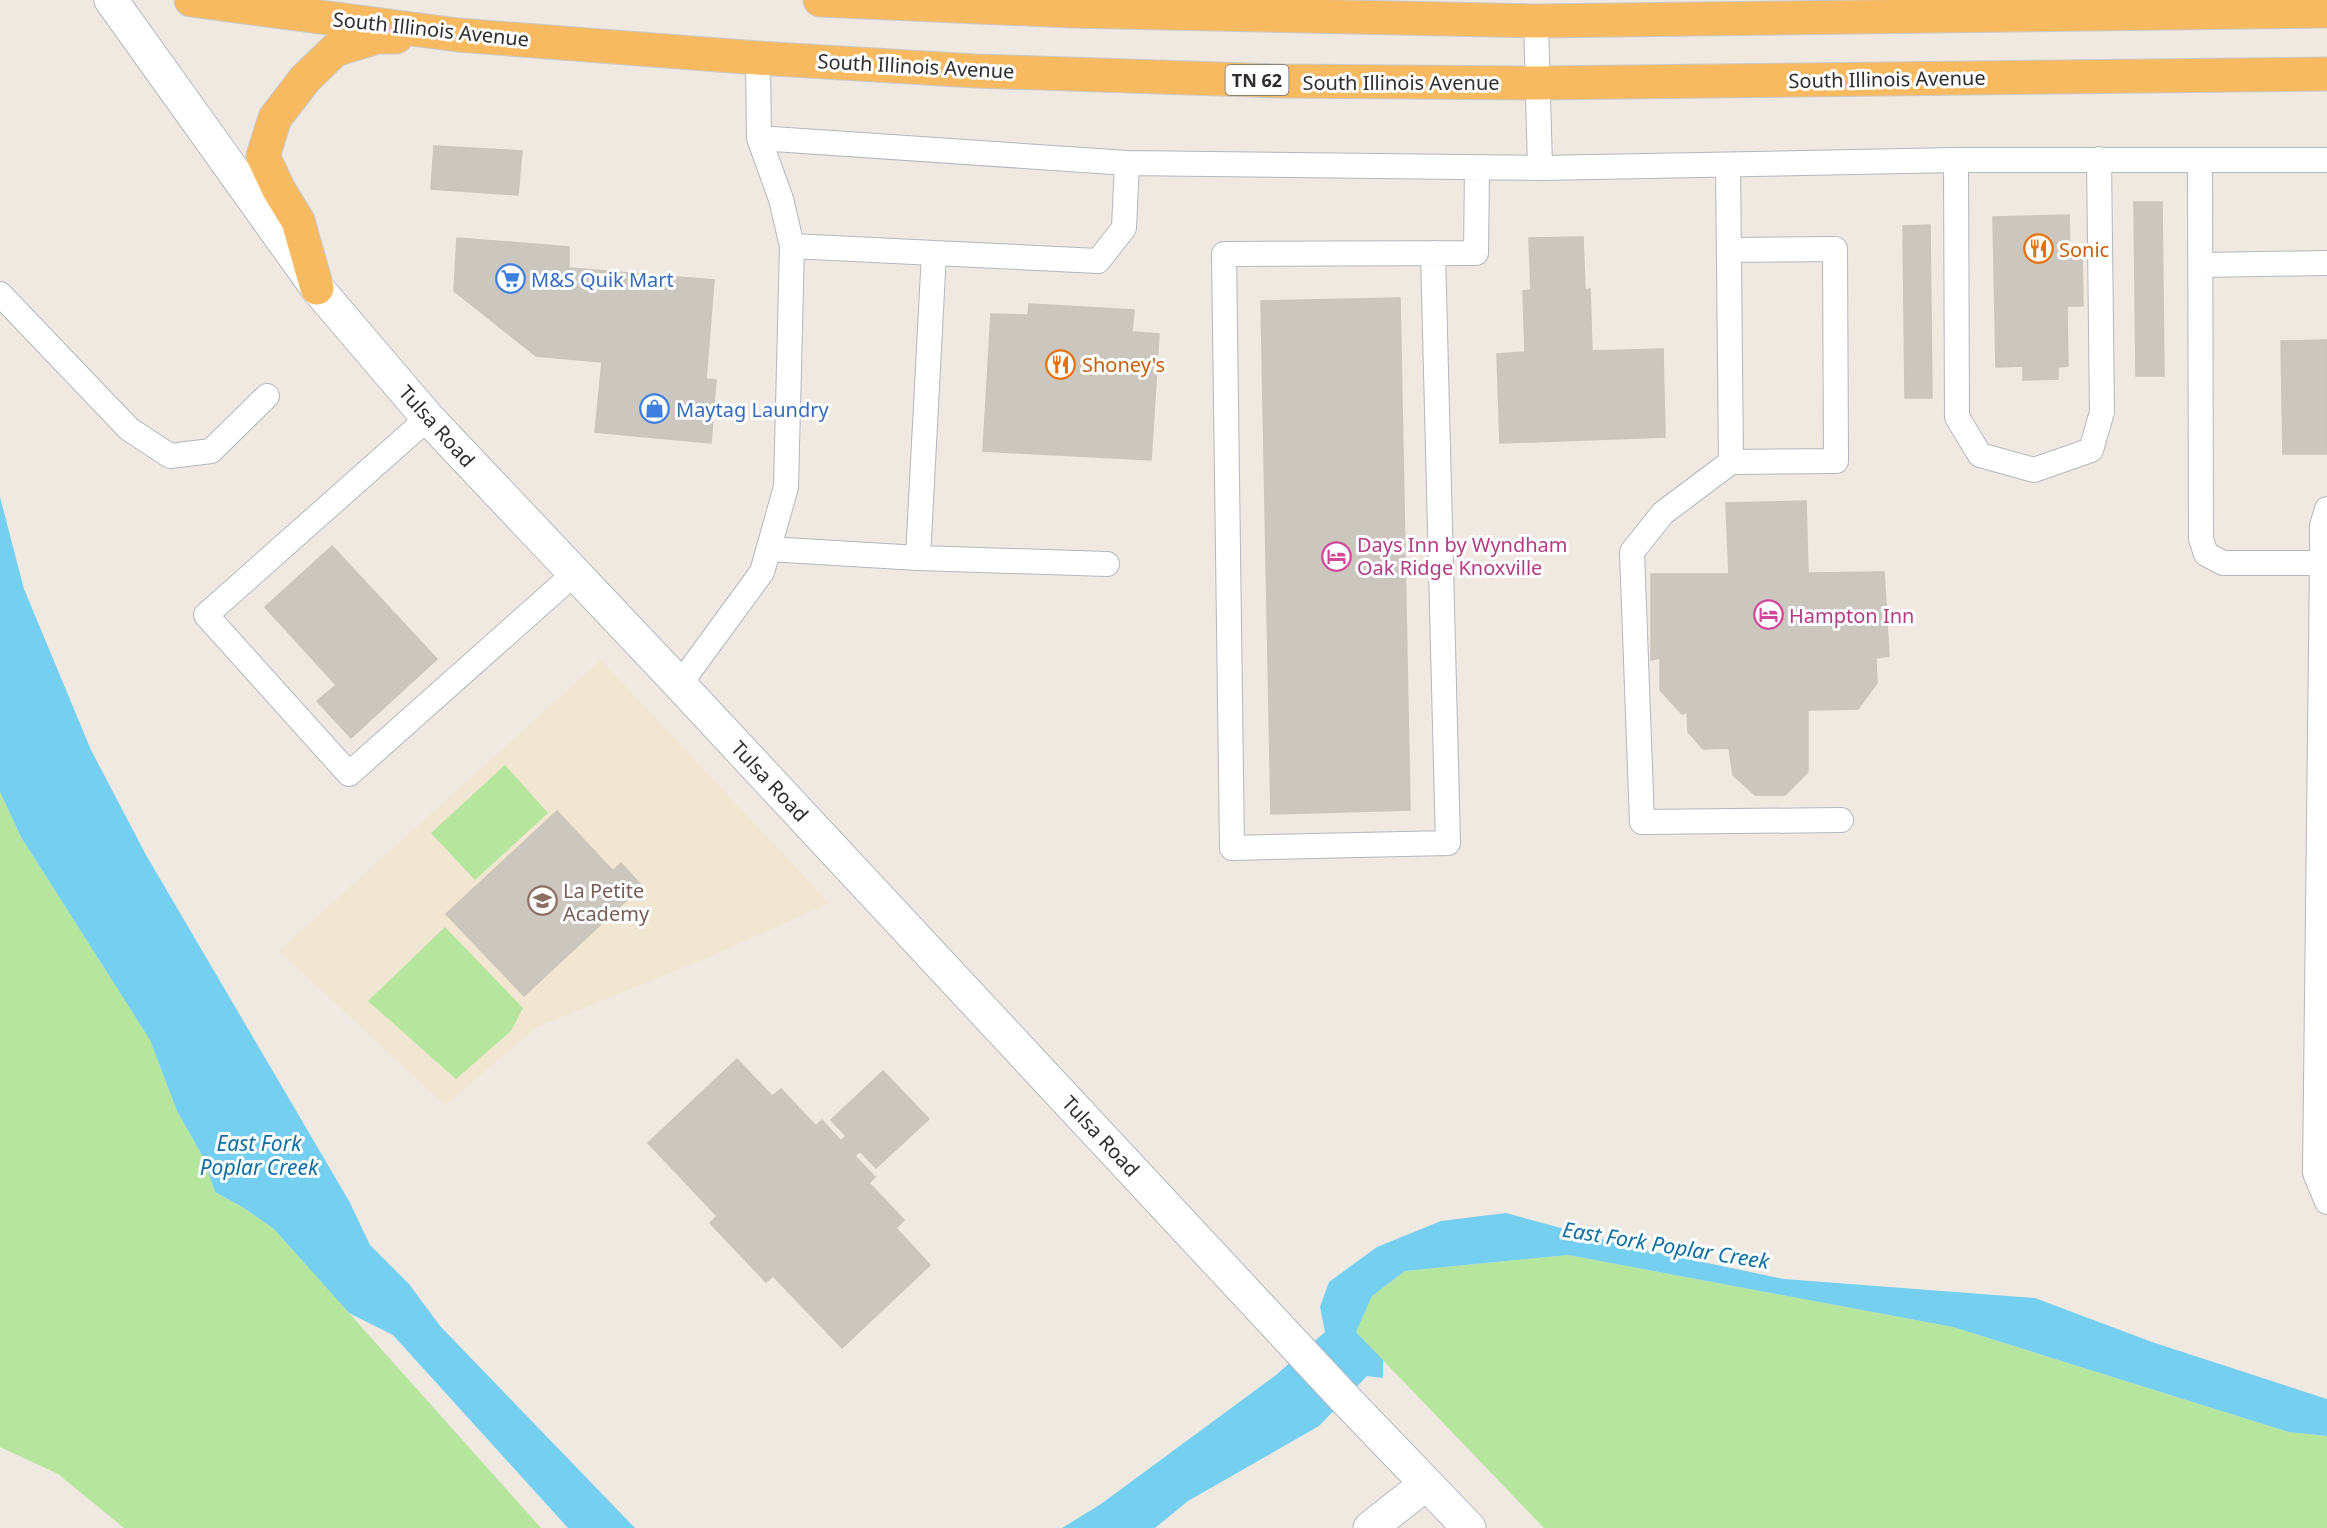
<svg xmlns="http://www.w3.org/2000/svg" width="2327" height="1528" font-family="'Noto Sans',sans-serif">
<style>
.education{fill:#f0e6d1}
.green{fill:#b6e59e}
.water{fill:#75cff0}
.building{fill:#cbc7bf;stroke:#cbc5ba;stroke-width:1.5}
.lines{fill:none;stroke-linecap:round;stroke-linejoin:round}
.service-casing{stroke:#b4b7c1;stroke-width:26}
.minor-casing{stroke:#b4b7c1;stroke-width:35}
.tertiary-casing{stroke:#b4b7c1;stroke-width:35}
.trunk-casing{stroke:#c9c9c9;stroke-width:35}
.service{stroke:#fff;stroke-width:24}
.minor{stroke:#fff;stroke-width:33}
.tertiary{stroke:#fff;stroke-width:33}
.trunk{stroke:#f8ba60;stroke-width:33}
.labels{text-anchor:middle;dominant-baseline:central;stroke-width:6;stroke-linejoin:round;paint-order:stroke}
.shield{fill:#fff;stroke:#6d6d6d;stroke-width:1.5}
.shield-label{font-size:18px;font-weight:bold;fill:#2e2e2e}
.street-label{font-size:20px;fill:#2e2e2e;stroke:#fff}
.food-label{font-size:20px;fill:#c56008;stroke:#fff;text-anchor:start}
.shop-label{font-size:20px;fill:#366cbe;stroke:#fff;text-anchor:start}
.hotel-label{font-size:20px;fill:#b23c85;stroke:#fff;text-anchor:start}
.education-label{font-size:20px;fill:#785e54;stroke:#fff;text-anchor:start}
.water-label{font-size:21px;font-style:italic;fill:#0d6fa3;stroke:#fff}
</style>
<rect width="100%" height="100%" fill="#efe9e1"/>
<path class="education" d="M601 660 829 903 709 957 537 1027 445 1105 279 951Z"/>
<path class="green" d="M505 765 548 813 475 880 431 833Z
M0 792 21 837 150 1040 177 1111 203 1157 215 1192 244 1208 274 1229 541 1528H124L58 1474 0 1447Z
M445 927 523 1008 511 1031 456 1079 368 1001Z
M1568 1255 1953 1327 2289 1432 2327 1436V1528H1544L1356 1332 1372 1296 1405 1271Z"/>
<path class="water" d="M0 497 24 589 91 750 146 855 349 1201 370 1245 409 1284 440 1326 635 1528H568L393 1335 349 1313 274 1229 244 1208 215 1192 203 1157 177 1111 150 1040 21 837 0 792Z
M1506 1213 1635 1248 1784 1279 2035 1298 2152 1342 2327 1399V1436L2289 1432 1953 1327 1568 1255 1405 1271 1372 1296 1356 1332 1383 1360V1378L1367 1376 1319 1426 1188 1501 1155 1528H1062L1101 1504 1276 1375 1325 1332 1320 1307 1329 1282 1377 1247 1441 1221Z"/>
<path class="building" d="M434 146 522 151 518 195 431 189Z
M2134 202H2162L2164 376H2136Z
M2069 215 2070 250H2082L2083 306H2067L2068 366 2058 367V379L2023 380V366L1996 367 1993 217Z
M1930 225 1932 398H1905L1903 226Z
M1583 237 1585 290 1590 289 1592 351 1663 349 1665 437 1500 443 1497 354 1525 352 1523 291 1531 290 1529 238Z
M457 238 569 247V268L714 280 706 379 716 380 711 443 595 432 602 362 536 356 454 291Z
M1400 298 1410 810 1271 814 1261 301Z
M1029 304 1134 310 1132 332 1159 334 1151 460 983 451 991 314 1028 315Z
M2327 340V454H2283L2281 341Z
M1806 501 1808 573 1884 572 1889 656 1876 658 1877 683 1858 709 1808 710V772L1785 795H1755L1733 775 1729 748 1703 749 1688 732 1687 712 1682 714 1660 690V658L1651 660V574H1729L1726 503Z
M332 546 437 659 351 738 317 701 336 685 265 607Z
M557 811 613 871 621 863 642 886 524 996 446 914Z
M737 1059 772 1096 781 1089 816 1126 822 1120 841 1141 846 1136 831 1120 883 1071 929 1119 876 1168 860 1151 855 1156 875 1177 869 1183 904 1220 896 1228 930 1265 842 1348 773 1276 766 1282 710 1223 717 1216 648 1143Z"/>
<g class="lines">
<defs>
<path id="service" d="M759 138 1127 163 1540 168 1536 21
M1956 160 1957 417 1980 455 2034 470 2091 450 2102 412 2099 159
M2200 160 2201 539 2206 554 2223 563H2322V526L2327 509
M1728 165 1731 462 1836 461 1835 249 1729 250
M1540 168 1956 160H2327
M792 246 934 253 918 558
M934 253 1098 261 1124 228 1127 163
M1433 253 1448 843 1232 848 1224 254 1476 253 1477 168
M2201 265 2327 263
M0 294 129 429 170 456 211 451 267 396
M428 418 206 615 349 774 575 573
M1731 462 1663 513 1632 552 1642 822 1841 820
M769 549 918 558 1107 564
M2327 562 2322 563 2315 1173 2327 1202
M680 684 762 572 786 487 792 246 781 199 759 138 758 58"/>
<path id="minor" d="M1370 1528 1426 1484"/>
<path id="tertiary" d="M111 0 317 288 428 418 670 674 1348 1402 1469 1528"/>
<path id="trunk" d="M191 0 458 35 758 58 976 71 1281 81 1537 83 2327 74
M820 0 1072 11 1536 21 2327 11
M317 288 298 221 279 190 263 156 275 118 305 79 335 50 377 37H396"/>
</defs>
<use href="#service" class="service-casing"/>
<use href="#minor" class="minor-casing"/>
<use href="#tertiary" class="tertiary-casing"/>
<use href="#trunk" class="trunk-casing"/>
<use href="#service" class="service"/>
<use href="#minor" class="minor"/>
<use href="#tertiary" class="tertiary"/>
<use href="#trunk" class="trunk"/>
</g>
<defs>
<symbol id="restaurant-ring" viewBox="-11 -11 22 22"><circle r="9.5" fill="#fff" stroke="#e8710a" stroke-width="1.5"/><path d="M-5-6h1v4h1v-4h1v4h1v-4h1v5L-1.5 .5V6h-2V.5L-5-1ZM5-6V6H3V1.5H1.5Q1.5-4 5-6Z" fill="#e8710a"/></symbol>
<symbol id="supermarket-ring" viewBox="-11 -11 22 22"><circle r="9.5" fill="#fff" stroke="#3f7fe0" stroke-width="1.5"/><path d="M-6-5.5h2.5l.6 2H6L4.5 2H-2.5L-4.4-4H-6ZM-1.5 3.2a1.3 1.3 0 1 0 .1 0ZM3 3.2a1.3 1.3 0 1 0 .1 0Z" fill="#3f7fe0"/></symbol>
<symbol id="shop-ring" viewBox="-11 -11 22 22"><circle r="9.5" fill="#fff" stroke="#3f7fe0" stroke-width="1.5"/><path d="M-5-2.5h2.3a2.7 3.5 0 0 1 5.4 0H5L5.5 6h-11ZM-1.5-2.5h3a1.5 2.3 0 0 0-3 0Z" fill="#3f7fe0"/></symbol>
<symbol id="hotel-ring" viewBox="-11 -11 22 22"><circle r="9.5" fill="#fff" stroke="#d1479c" stroke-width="1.5"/><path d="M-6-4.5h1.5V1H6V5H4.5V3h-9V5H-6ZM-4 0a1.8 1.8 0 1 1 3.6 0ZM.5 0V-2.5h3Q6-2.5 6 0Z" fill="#d1479c"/></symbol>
<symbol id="school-ring" viewBox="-11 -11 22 22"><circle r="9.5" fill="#fff" stroke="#8d6e63" stroke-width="1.5"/><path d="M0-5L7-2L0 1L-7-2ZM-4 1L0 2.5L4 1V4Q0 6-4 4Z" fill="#8d6e63"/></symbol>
</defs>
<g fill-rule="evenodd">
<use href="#restaurant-ring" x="2022" y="232" width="33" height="33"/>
<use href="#supermarket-ring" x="494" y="262" width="33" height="33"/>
<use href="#restaurant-ring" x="1044" y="348" width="33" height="33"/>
<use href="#shop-ring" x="638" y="392" width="33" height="33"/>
<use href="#hotel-ring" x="1320" y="540" width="33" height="33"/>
<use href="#hotel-ring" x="1752" y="598" width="33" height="33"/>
<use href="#school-ring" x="526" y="884" width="33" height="33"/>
</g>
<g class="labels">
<rect class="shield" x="1225.5" y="65" width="63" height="30" rx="4.5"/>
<g class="shield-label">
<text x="1257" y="80">TN 62</text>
</g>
<g class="street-label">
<text transform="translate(431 29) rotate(6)">South Illinois Avenue</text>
<text transform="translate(916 66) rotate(3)">South Illinois Avenue</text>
<text transform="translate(1887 79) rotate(-1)">South Illinois Avenue</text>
<text x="1401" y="82">South Illinois Avenue</text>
<text transform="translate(437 426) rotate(48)">Tulsa Road</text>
<text transform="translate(770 781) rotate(47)">Tulsa Road</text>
<text transform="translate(1101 1136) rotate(47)">Tulsa Road</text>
</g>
<g class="food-label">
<text x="2059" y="249">Sonic</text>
<text x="1082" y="364">Shoney's</text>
</g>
<g class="shop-label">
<text x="531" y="279">M&amp;S Quik Mart</text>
<text x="676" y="409">Maytag Laundry</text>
</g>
<g class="hotel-label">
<text x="1357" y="544">Days Inn by Wyndham<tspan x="1357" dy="23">Oak Ridge Knoxville</tspan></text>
<text x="1789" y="615">Hampton Inn</text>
</g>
<g class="education-label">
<text x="563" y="890">La Petite<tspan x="563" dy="23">Academy</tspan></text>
</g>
<g class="water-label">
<text x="259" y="1143">East Fork<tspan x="259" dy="24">Poplar Creek</tspan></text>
<text transform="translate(1666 1245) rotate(9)">East Fork Poplar Creek</text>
</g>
</g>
</svg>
